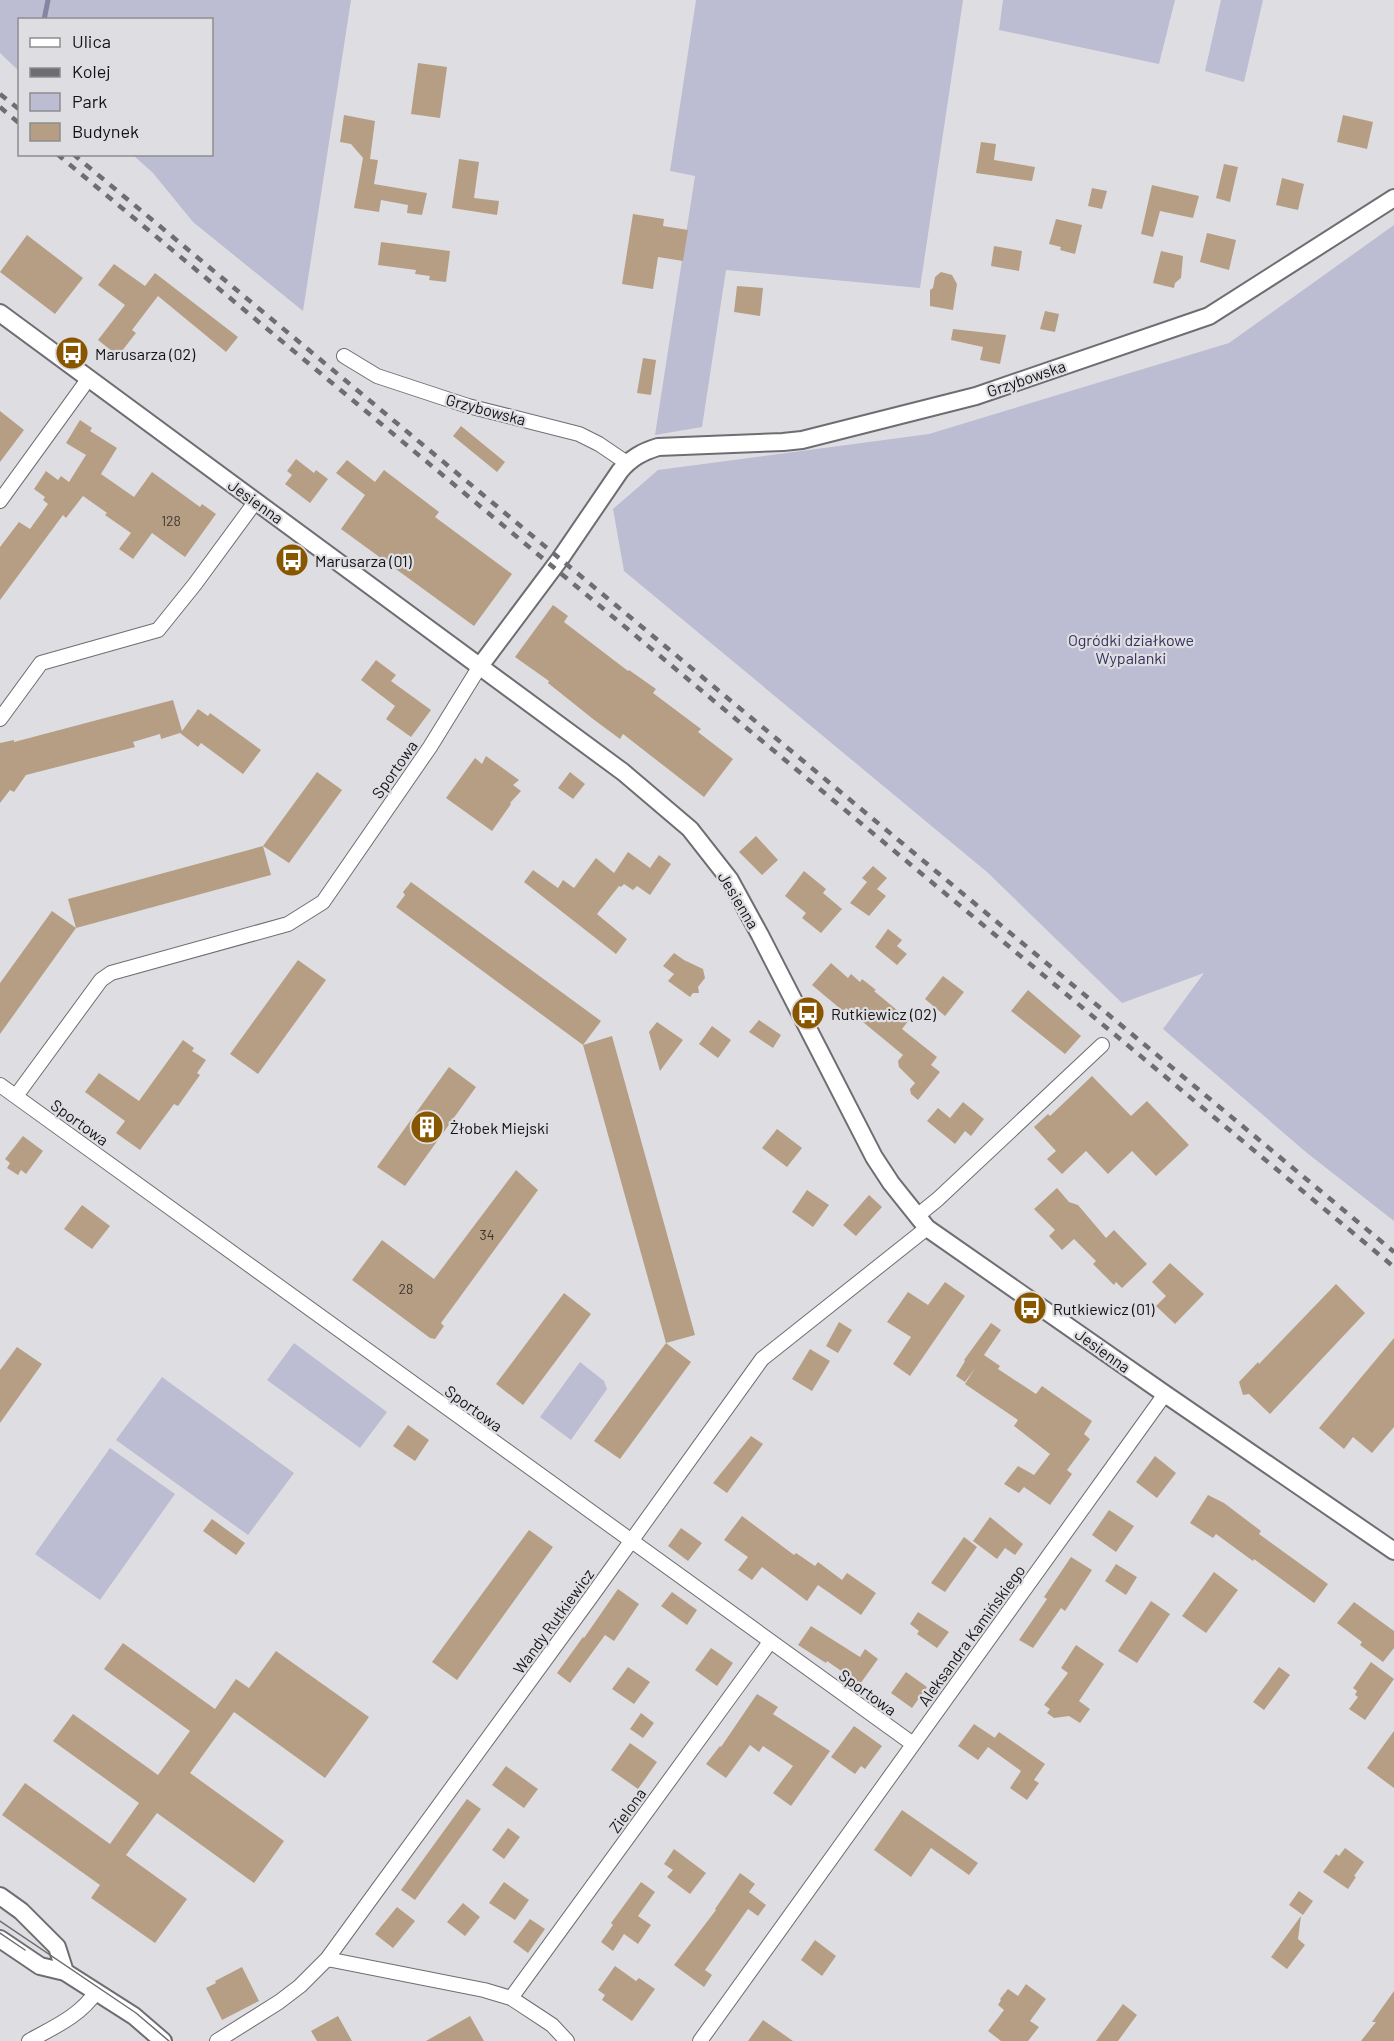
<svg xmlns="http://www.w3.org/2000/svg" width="1394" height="2041" font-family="Barlow,sans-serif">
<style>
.green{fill:#bcbcd3}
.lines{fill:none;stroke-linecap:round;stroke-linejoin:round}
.stream{stroke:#8584a3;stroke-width:5}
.building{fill:#b69e84}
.minor-casing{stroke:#6e6e72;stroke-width:16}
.tertiary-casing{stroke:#6e6e72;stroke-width:20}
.minor{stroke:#fff;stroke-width:14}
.tertiary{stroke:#fff;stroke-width:16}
.tram{stroke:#6e6e70;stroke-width:1.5}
.rail{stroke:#6e6e70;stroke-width:4.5;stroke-dasharray:8 8;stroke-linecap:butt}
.labels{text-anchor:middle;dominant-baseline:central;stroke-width:4.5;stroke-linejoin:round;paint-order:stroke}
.number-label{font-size:14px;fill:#3c3631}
.poi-label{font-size:16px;fill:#131315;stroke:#dedee2;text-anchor:start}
.street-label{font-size:16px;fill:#131315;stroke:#dedee2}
.park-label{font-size:16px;fill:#36325e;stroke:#dedee2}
</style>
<rect width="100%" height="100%" fill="#dedee2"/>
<path class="green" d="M0 0H351L303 311 193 222 153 173 133 155 212 154V20H20L19 71 0 53Z
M696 0H963L920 288 726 270 702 427 655 435 695 176 670 171Z
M1003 0H1175L1159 64 999 30Z
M1221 0H1263L1244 82 1205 71Z
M1394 225V1221L1307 1153 1163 1029 1204 973 1122 1003 987 872 624 571 613 509 658 470 929 434 1229 343Z
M294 1343 387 1412 360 1448 267 1380Z
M580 1362 604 1381 607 1389 571 1440 540 1417Z
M162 1377 294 1473 248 1535 116 1440Z
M110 1448 175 1494 100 1600 35 1554Z"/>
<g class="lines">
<path class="stream" d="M44 20 48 0"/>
</g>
<path class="building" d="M418 63 447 67 440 118 411 114Z
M344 115 375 121 370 159 378 160 374 184 427 193 422 215 407 213 408 205 381 200 379 212 354 208 363 158 351 144 340 142Z
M1343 115 1373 122 1367 149 1337 142Z
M981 142 996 144 994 160 1035 167 1032 181 976 173Z
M459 159 479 162 474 198 499 201 497 215 452 208Z
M1224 164 1238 167 1230 202 1216 198Z
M1282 178 1304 184 1298 210 1276 205Z
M1152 185 1199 196 1193 218 1160 211 1153 237 1141 234Z
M1092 188 1107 191 1102 209 1088 206Z
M633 214 664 219 663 226 688 230 683 261 658 257 653 289 622 284Z
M1056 219 1082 225 1075 254 1060 250 1061 247 1049 244Z
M1207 233 1236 240 1229 270 1200 262Z
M27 235 83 278 55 314 0 272Z
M381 242 450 251 446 282 429 280 430 276 415 274 416 270 378 265Z
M994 246 1022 251 1019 271 991 266Z
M1161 251 1183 256 1181 278 1175 283 1174 288 1153 283Z
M114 264 145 286 155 273 238 337 226 352 158 296 132 330 136 333 118 356 98 340 125 305 98 285Z
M941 272 952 275 957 284 953 310 930 306V290L933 288 935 277Z
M737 286 763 288 760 316 734 312Z
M1045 311 1059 314 1055 332 1040 329Z
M953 329 1006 335 1000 364 980 360 983 347 951 340Z
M643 358 656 360 651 395 637 393Z
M0 411 24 430 0 462Z
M80 420 92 428 90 431 117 448 101 474 134 497 152 472 200 507 202 504 216 514 185 557 152 533 133 559 119 549 131 533 105 515 107 513 83 496 66 518 63 515 0 600V547L19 522 30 529 48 504 43 500 45 497 34 489 46 471 58 480 61 476 69 482 86 455 66 443Z
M461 426 505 462 497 472 453 436Z
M296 459 314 473 316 470 328 479 310 503 285 484 292 475 287 471Z
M347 460 375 482 384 470 439 512 435 517 512 574 474 626 341 529 365 495 336 473Z
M553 605 568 616 564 622 628 671 629 670 656 689 653 693 701 729 698 732 733 759 704 797 623 734 620 739 593 719 548 683 549 681 515 657Z
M376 660 396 675 391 681 431 710 411 737 386 719 395 706 361 680Z
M173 700 182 731 198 709 208 716 210 713 261 750 243 774 201 743 198 747 180 733 161 739 160 734 133 742 135 747 26 775 14 792 10 790 0 803V743L14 740V742Z
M486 756 519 780 513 785 521 791 510 803 511 804 492 831 446 798 475 758 482 764Z
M317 772 342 790 289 863 263 846Z
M570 772 585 784 573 799 558 788Z
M756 836 778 860 762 875 739 852Z
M263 846 271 875 76 928 68 899Z
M628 852 650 868 659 855 671 864 650 895 637 886 633 890 624 884 621 887 619 886 597 914 627 939 616 954 524 882 533 870 558 888 563 880 574 888 596 858 614 873Z
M873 866 887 878 877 889 886 896 869 916 850 903 867 882 862 878Z
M804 871 826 889 823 893 842 909 821 933 802 918 806 913 785 896Z
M411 882 601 1021 583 1045 396 907 405 895 403 892Z
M52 911 76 928 0 1034V983Z
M888 929 902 940 897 946 907 954 897 965 875 947Z
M674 953 684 960 703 969 705 978 698 987 699 993H693L690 997 668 981 674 974 663 966Z
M298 960 326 980 258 1074 230 1054Z
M831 963 848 978 851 974 860 982 862 979 876 990 874 991 909 1020 902 1029 937 1057 931 1065 940 1072 918 1100 911 1094 910 1089 915 1083 899 1067 898 1061 903 1055 846 1008 843 1011 812 985Z
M943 976 964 992 945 1016 925 999Z
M1028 990 1081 1036 1065 1054 1011 1011Z
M759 1020 781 1035 773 1048 749 1032Z
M657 1022 683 1040 660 1071 649 1032Z
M712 1026 731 1040 718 1058 699 1044Z
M612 1036 695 1335 666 1343 583 1045Z
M183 1040 194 1048 192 1051 206 1060 197 1073 200 1075 178 1106 174 1104 140 1150 116 1133 125 1121 85 1092 99 1073 139 1101Z
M449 1067 476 1087 405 1186 377 1167Z
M1092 1076 1131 1116 1147 1101 1189 1145 1156 1176 1132 1151 1108 1174 1086 1151 1062 1174 1047 1159 1056 1151 1034 1127 1048 1114 1050 1116Z
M963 1102 984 1119 971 1136 965 1131 955 1144 927 1121 938 1108 950 1118Z
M777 1129 802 1148 787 1167 762 1148Z
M23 1136 43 1151 26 1174 21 1170 18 1175 7 1168 10 1163 5 1159Z
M516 1170 538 1190 441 1323 444 1326 435 1339 430 1338 352 1280 382 1240 434 1279Z
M1057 1188 1069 1202 1078 1205 1106 1238 1114 1230 1147 1264 1122 1288 1116 1282 1114 1285 1093 1264 1096 1261 1074 1239 1062 1250 1049 1236 1055 1230 1034 1209Z
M807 1190 829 1205 813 1227 792 1212Z
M869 1195 882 1207 856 1236 843 1225Z
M82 1205 110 1226 92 1249 64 1229Z
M1170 1263 1204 1294 1175 1324 1156 1306 1166 1296 1152 1282Z
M945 1282 965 1296 910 1376 893 1364 911 1337 887 1322 908 1292 928 1305Z
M1336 1284 1365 1313 1270 1414 1249 1394 1243 1395 1239 1382 1258 1362 1259 1364Z
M564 1293 591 1314 523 1405 496 1384Z
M839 1322 852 1330 838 1353 826 1346Z
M991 1323 1001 1330 984 1355 1000 1366 998 1369 1036 1394 1042 1386 1092 1421 1084 1434 1090 1439 1067 1470 1072 1474 1050 1505 1024 1487 1019 1493 1004 1484 1018 1466 1034 1475 1050 1454 1014 1426 1018 1420 965 1384 975 1368 965 1382 956 1376 965 1361 964 1360Z
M1394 1338V1427L1372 1453 1353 1437 1344 1449 1319 1428Z
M666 1343 691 1362 620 1459 594 1441Z
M17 1347 42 1364 0 1423V1370Z
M810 1349 830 1361 812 1391 792 1379Z
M408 1425 429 1440 415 1461 393 1446Z
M751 1436 763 1444 727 1493 713 1483Z
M1155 1456 1176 1473 1157 1498 1136 1482Z
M1208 1495 1224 1503 1261 1531 1259 1534 1328 1584 1314 1603 1254 1559 1253 1561 1216 1534 1213 1538 1190 1523Z
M1109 1510 1134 1526 1116 1552 1092 1535Z
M742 1516 794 1555 796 1553 815 1566 818 1562 842 1580 847 1573 876 1593 861 1615 818 1585 807 1601 762 1567 752 1580 738 1570 748 1557 724 1540Z
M990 1517 1023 1544 1015 1555 1005 1548 997 1559 973 1541Z
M212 1519 245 1543 236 1555 203 1531Z
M681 1528 702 1543 688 1561 668 1546Z
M529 1530 553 1547 457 1680 432 1662Z
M964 1537 977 1547 945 1592 931 1583Z
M1071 1557 1092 1570 1065 1611 1061 1608 1033 1648 1019 1640 1047 1599 1044 1597Z
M1116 1564 1137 1577 1126 1595 1105 1581Z
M1214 1572 1238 1590 1206 1633 1182 1616Z
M618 1589 639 1604 614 1641 605 1635 570 1683 557 1673 583 1637 584 1638Z
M672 1592 697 1610 687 1625 661 1606Z
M1151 1601 1170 1614 1137 1663 1118 1651Z
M1354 1602 1394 1631V1648L1383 1662 1360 1645 1362 1642 1337 1623Z
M918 1612 949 1632 937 1648 917 1634 919 1631 910 1624Z
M811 1626 860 1657 865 1649 878 1659 860 1684 827 1661 826 1663 798 1645Z
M123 1643 215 1709 236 1679 249 1688 276 1651 369 1717 325 1778 234 1712 190 1773 284 1841 254 1883 157 1813 126 1855 187 1899 155 1943 91 1898 100 1885 2 1815 25 1783 110 1844 139 1803 53 1741 73 1714 158 1775 190 1731 104 1669Z
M1076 1645 1104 1664 1079 1701 1090 1709 1080 1723 1069 1716 1054 1718 1047 1713 1050 1709 1044 1705 1068 1673 1061 1668Z
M711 1648 733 1663 717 1686 695 1670Z
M1371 1662 1394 1679 1365 1720 1349 1709 1358 1697 1355 1695 1357 1691 1353 1688Z
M628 1667 650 1682 634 1704 612 1689Z
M1279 1667 1290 1675 1264 1710 1253 1702Z
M906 1672 927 1687 912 1708 891 1693Z
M757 1694 778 1707 773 1714 830 1751 791 1806 773 1793 793 1766 763 1746 759 1752 750 1745 726 1778 706 1764 720 1746 721 1747Z
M641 1713 654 1723 643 1738 630 1729Z
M974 1724 995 1738 978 1760 958 1746Z
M854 1726 882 1746 865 1769 861 1766 855 1774 831 1757Z
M1394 1731V1788L1367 1768Z
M999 1732 1045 1764 1034 1780 1039 1783 1027 1800 1010 1788 1021 1771 988 1747Z
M630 1743 657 1762 638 1789 611 1770Z
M506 1766 538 1789 524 1808 492 1785Z
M467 1799 481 1809 415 1900 401 1890Z
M902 1810 978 1863 969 1875 931 1848 911 1877 874 1850Z
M508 1828 520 1837 504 1859 492 1850Z
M1345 1848 1364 1862 1354 1876 1356 1877 1348 1889 1323 1872 1336 1854 1339 1856Z
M674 1849 706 1873 690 1894 667 1877 673 1870 664 1864Z
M740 1873 755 1884 749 1892 766 1905 758 1916 748 1909 705 1970 712 1975 704 1987 674 1965 716 1910 715 1909Z
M504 1882 529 1900 515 1920 489 1903Z
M641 1882 655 1892 638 1916 651 1925 638 1944 624 1934 613 1951 601 1942 613 1925 611 1923Z
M1299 1891 1313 1901 1303 1915 1289 1905Z
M463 1903 480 1917 465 1936 447 1922Z
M397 1907 415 1921 393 1948 375 1934Z
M1301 1916 1298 1939 1305 1945 1287 1969 1271 1957Z
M530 1919 545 1929 528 1953 513 1942Z
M815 1940 836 1956 822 1976 801 1960Z
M615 1966 636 1981 639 1978 655 1989 632 2021 602 2000 605 1995 598 1990Z
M242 1967 259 2001 222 2020 206 1988 216 1983 215 1981Z
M1026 1984 1046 1999 1030 2021 1039 2027 1028 2041H1001L988 2031 1004 2010 998 2005 1001 2000 1000 1999 1008 1989 1018 1996Z
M1394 1991V2041H1361L1376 2022H1372Z
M1123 2004 1137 2015 1118 2041H1096Z
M338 2016 352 2041H317L311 2031Z
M470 2016 484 2041H426Z
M763 2020 793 2041H748Z"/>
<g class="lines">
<defs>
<path id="minor" d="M344 356 377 376 468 406 579 434 599 444 627 463
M0 501 89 378
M0 719 41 663 158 630 195 584 256 501
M0 1085 913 1744
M16 1096 101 980 111 973 288 924 323 902 430 747 480 666
M917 1216 938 1199 1102 1045
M327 1959 484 1990 511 1998 552 2025 567 2041
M511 1998 770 1642
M29 2041C54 2027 80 2016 96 1992
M217 2041 279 2002 300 1986 327 1959 591 1597 762 1359 927 1228
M700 2041 1165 1394"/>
<path id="tertiary" d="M0 313 623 772 690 829 730 880 760 935 874 1157 891 1183 927 1228 1165 1394 1394 1551
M480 666 560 559 620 471C631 458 642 452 658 447L783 442 802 440 976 396 1209 316 1394 198
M0 1896 21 1911 57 1947 65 1972
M0 1939 40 1966 65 1972 134 2016 163 2041"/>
</defs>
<use href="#minor" class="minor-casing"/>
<use href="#tertiary" class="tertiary-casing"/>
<use href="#minor" class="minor"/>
<use href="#tertiary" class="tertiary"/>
<path class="tram" d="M0 1921 136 2013 169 2041
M0 1933 25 1950"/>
<path class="rail" d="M0 94 20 110
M0 107 20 124
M57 154 1394 1267
M73 154 1394 1252"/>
</g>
<defs>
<symbol id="bus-disc" viewBox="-11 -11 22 22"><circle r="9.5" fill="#895600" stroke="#dedee2"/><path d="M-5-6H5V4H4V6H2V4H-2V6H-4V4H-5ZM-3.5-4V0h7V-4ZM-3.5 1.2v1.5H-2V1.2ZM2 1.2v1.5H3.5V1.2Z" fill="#fff"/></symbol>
<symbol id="building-disc" viewBox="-11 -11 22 22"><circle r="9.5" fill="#895600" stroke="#dedee2"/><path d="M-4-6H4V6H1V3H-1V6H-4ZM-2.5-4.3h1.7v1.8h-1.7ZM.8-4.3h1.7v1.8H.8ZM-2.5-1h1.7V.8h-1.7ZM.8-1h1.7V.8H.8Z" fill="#fff"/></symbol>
</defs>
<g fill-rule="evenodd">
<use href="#bus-disc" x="53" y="334" width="38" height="38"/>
<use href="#bus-disc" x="273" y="541" width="38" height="38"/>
<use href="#bus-disc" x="789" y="994" width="38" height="38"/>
<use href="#building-disc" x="408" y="1108" width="38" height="38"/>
<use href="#bus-disc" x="1011" y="1289" width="38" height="38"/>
</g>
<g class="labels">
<g class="number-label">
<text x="171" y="520">128</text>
<text x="487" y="1234">34</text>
<text x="406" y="1288">28</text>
</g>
<g class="poi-label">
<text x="95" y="353">Marusarza (02)</text>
<text x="315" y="560">Marusarza (01)</text>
<text x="831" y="1013">Rutkiewicz (02)</text>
<text x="450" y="1127">Żłobek Miejski</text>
<text x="1053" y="1308">Rutkiewicz (01)</text>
</g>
<g class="street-label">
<text transform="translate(1026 378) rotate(-19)">Grzybowska</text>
<text transform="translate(486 409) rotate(15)">Grzybowska</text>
<text transform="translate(256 501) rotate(36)">Jesienna</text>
<text transform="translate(394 769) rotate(-55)">Sportowa</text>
<text transform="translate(739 900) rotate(59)">Jesienna</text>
<text transform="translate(80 1122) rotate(36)">Sportowa</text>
<text transform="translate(1103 1350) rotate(36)">Jesienna</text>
<text transform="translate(474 1408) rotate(36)">Sportowa</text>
<text transform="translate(553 1621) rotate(-54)">Wandy Rutkiewicz</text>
<text transform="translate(971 1635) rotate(-54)">Aleksandra Kamińskiego</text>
<text transform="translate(868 1692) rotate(36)">Sportowa</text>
<text transform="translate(627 1810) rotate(-54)">Zielona</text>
</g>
<g class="park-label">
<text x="1131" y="639">Ogródki działkowe<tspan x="1131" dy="18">Wypalanki</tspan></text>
</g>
</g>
<rect x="18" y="18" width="195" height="138" fill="#dedee2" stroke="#8d8d90" stroke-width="1.5"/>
<rect x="30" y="38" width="30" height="9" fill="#ffffff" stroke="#8d8d90" stroke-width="1.5"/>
<text x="72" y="48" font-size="18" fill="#131315">Ulica</text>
<rect x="30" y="68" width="30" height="9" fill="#6e6e70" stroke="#8d8d90" stroke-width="1.5"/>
<text x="72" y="78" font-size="18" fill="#131315">Kolej</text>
<rect x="30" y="93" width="30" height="18" fill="#bcbcd3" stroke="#8d8d90" stroke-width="1.5"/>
<text x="72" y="108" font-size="18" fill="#131315">Park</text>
<rect x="30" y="123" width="30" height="18" fill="#b69e84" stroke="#8d8d90" stroke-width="1.5"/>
<text x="72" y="138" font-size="18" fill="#131315">Budynek</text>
</svg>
